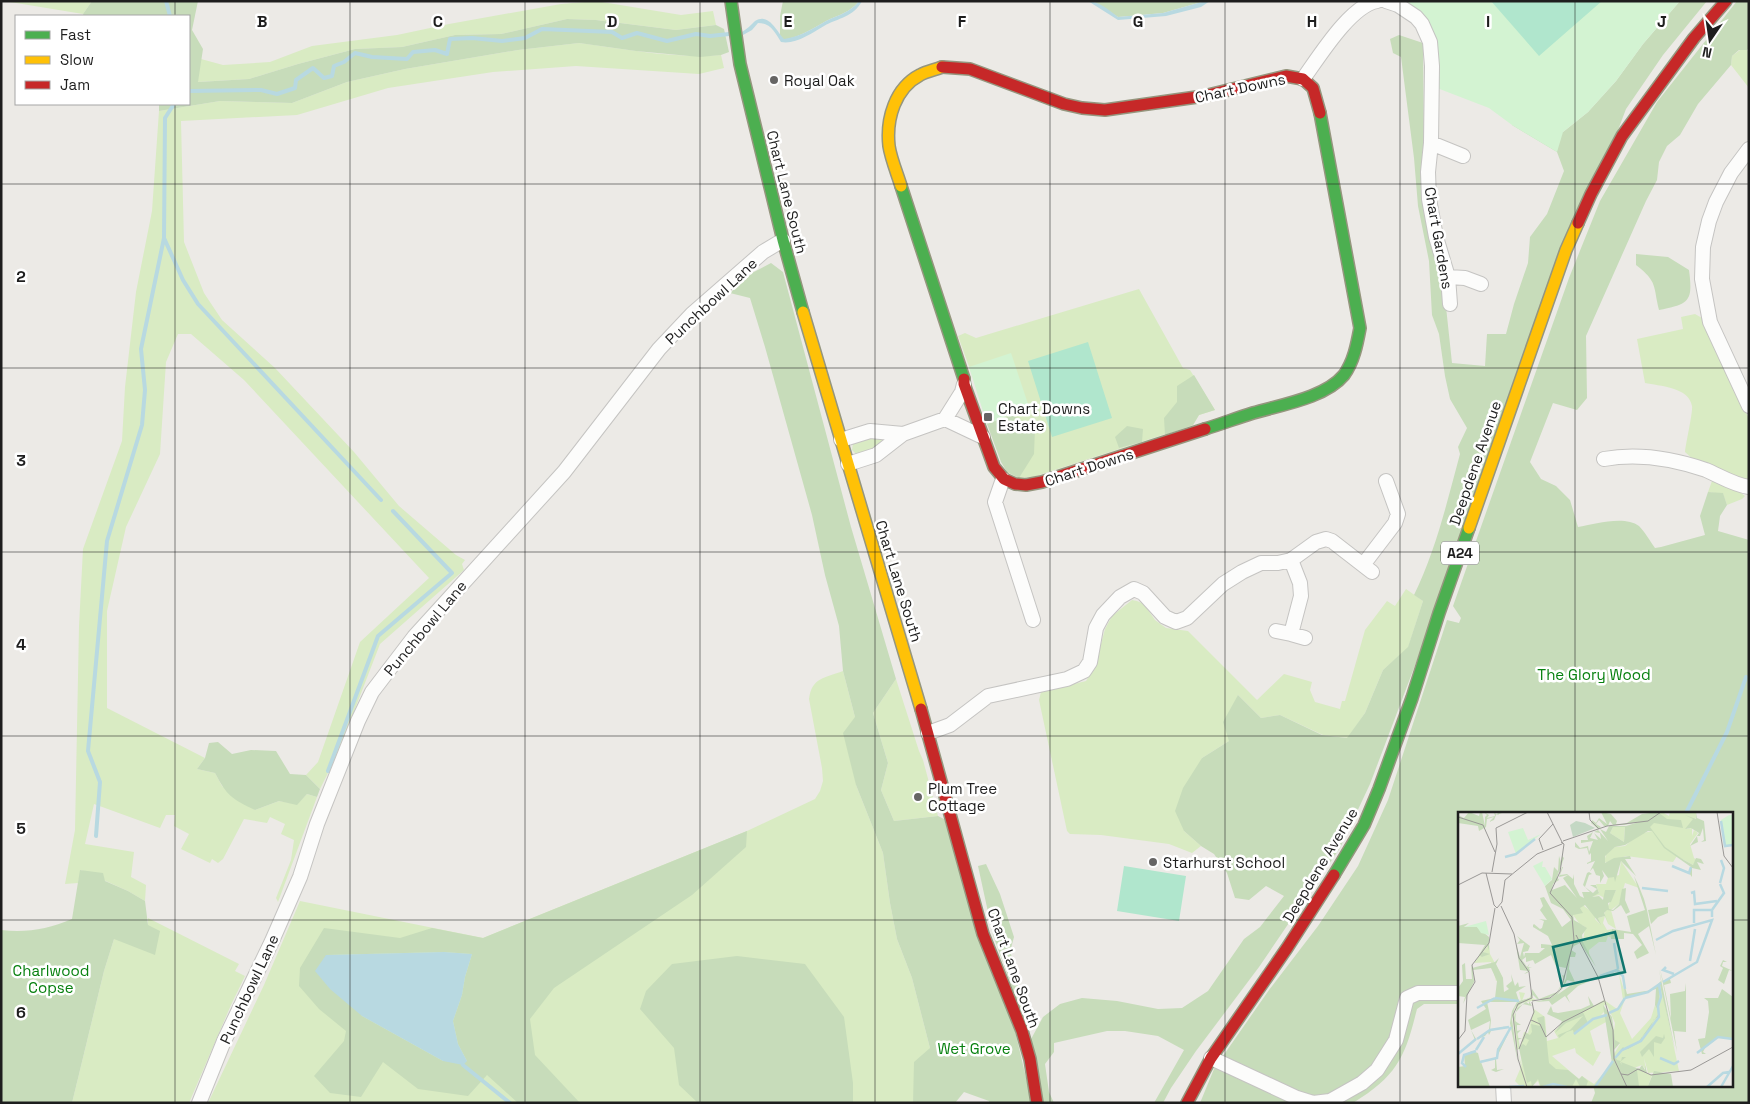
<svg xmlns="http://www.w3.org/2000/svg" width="1750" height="1104" font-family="'Space Grotesk',sans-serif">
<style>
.grass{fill:#d9ebc3}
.forest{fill:#c7dcba;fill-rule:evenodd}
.park{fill:#d3f3d2}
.pitch{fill:#b0e6cd}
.water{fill:#b8d9e1}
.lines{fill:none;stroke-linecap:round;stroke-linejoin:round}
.stream{stroke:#b8d9e1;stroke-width:4}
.street-casing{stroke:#c5c4c2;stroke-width:16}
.fast-casing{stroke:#95967e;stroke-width:14}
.slow-casing{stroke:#95967e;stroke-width:14}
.jam-casing{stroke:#95967e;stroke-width:14}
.street{stroke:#fcfcfb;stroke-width:14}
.fast{stroke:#4caf50;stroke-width:11}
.slow{stroke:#ffc107;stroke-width:11}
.jam{stroke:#c62828;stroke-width:11}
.grid{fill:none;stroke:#1e1e1e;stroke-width:1;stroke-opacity:0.55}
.poi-dot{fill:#666564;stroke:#fff;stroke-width:2}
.labels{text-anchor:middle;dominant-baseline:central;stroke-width:5;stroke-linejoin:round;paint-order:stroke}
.shield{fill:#fff;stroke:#626262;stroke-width:1}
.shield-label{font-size:14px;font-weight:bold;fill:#1e1e1e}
.poi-label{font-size:15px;fill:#1e1e1e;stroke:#fff;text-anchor:start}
.street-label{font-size:15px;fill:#1e1e1e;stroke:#fff}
.park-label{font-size:15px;fill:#07800f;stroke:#fff}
.inset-river{fill:none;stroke:#b8d9e1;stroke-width:2.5}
.inset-road{fill:none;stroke:#9a9896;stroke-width:1}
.view{fill:#0f766e;fill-opacity:0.15;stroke:#0f766e;stroke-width:2.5}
.inset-edge{fill:none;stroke:#1e1e1e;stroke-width:2.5}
.grid-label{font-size:16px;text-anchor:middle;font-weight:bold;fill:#1e1e1e;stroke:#fff;stroke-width:5;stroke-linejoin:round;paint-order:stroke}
</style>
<rect width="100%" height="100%" fill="#eceae6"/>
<path class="grass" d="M4 1H92L83 14Z
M596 1 681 15 713 11 716 25 676 30 596 20 567 19 501 34 455 35 402 47 355 49 298 64 249 79 197 82 201 59 223 65 270 62 312 46 397 35 449 24 561 4Z
M579 43C626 49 674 59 721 55L724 68 699 74 576 66 493 72 388 88 297 115 181 121 184 242 204 293 222 320 275 368 354 452 399 506 456 555 465 560 462 564 464 570 380 644 338 753 320 789 306 775 318 762 360 642 429 578 244 380 191 334H178L166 362 160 454 126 527 107 611V708L205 758 197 769 215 773 222 786 255 810 279 801 297 804 307 794 317 797 278 902 276 898 291 860 294 840 281 834 285 824 270 817 267 823 244 819 223 859 218 863 212 859 210 863 181 849 189 834 174 826 175 815H166L160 828 94 804 85 844 134 852 131 877 146 885 145 901 128 891 81 870 78 883 65 884 75 830 79 626 83 549 122 441 125 387 136 292 152 211 159 111 220 101 292 103 347 82 405 69 518 50Z
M1740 50H1747L1749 53V88L1731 65 1732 56Z
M1139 289 1183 368 1190 370 1215 410 1199 415 1193 425 1033 477 1019 478 1007 472 958 336 965 333 976 338Z
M1695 314 1702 318 1749 419V482L1696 462 1685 452C1686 442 1693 412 1692 406 1689 387 1659 386 1645 383L1637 339 1683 329 1681 317Z
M875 436 881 438 882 441 880 446 856 454 852 450 853 443Z
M1712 481 1741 493 1745 496 1742 499 1727 505 1723 494 1708 492Z
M1406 589 1423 601 1408 648 1383 670 1365 713 1348 738 1323 735 1280 715 1261 718 1238 695 1229 741 1202 758 1184 831 1201 846 1192 853 1169 844 1101 835 1070 834 1067 831 1039 700 1041 692 1086 681 1095 666 1105 629 1112 616 1132 600 1137 601 1144 604 1155 620 1166 628 1188 631 1257 700 1284 674 1312 682 1310 690 1315 702 1340 709 1342 701H1345L1365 630 1387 601 1395 606Z
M843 671 855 717 856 785 883 853 890 903 897 939 912 978 930 1048 914 1094 913 1103H208L264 985 300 901 483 938 747 831 815 799 820 791 823 781 822 768 809 699C812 677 825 678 843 671Z
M896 679 919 751 923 760 938 816 894 821 881 790 888 763 873 713Z
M148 918 239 964 235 971 245 976 231 1005 189 1103H72L104 971 114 939 148 925Z"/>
<path class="forest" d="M92 1H198L192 30 203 49 198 82 249 79 298 64 355 49 402 47 455 35 501 34 567 19 596 20 676 30 716 25 724 29 729 52 721 55 700 57 636 51 579 43 518 50 405 69 347 82 292 103 220 101 159 111V104H189V16H84L83 14Z
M783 1H859C848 15 835 15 821 24 809 31 798 37 784 40L780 36V16Z
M1093 1H1205L1163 13 1118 17Z
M1680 1H1707L1663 55 1626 109 1370 784 1340 848 1259 967 1196 1051 1171 1088 1163 1103H1154L1184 1050 1158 1036 1125 1031H1107L1054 1043V1052L1045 1064 1049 1092 1054 1103H1043L1030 1041 1043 1017 1060 1004 1082 998 1117 1001 1158 1009 1182 1008 1208 991 1244 939 1260 927 1284 896 1266 886 1249 900 1235 898 1227 873 1214 854 1201 846 1184 831 1175 811 1183 788 1202 758 1229 741 1223 722 1238 695 1261 718 1280 715 1322 735 1347 738 1365 713 1383 670 1408 647 1423 601 1414 595C1436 550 1447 502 1460 454L1458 447 1467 428 1450 399 1445 376 1439 334 1432 315 1429 261 1418 206 1414 158 1401 57 1393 53 1390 39 1399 35 1423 43 1424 142 1444 288 1452 363 1485 366 1487 334H1506L1514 304 1528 263 1530 237 1547 214 1564 171 1557 152 1512 125 1563 132 1588 112 1616 81 1643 44Z
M1737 1H1749V48L1747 50H1739L1732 56 1731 65 1698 104 1680 135 1667 146 1659 162 1657 180 1646 201 1586 336 1587 398 1577 410 1553 403 1530 462 1541 479 1556 486 1570 500 1578 527C1594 524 1625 515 1639 526 1645 532 1650 541 1655 548L1661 547 1705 535 1700 516 1708 492 1723 493 1727 505 1720 516 1718 531 1749 540V1103H1591L1595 1093 1593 1085H1731V813H1459V1004H1424L1417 1009C1405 1057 1398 1075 1353 1103H1200L1214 1069 1269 990 1318 926 1358 866 1388 800 1447 620 1459 623 1461 618 1453 606 1569 278 1600 201 1657 102Z
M1636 254 1668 257 1689 270C1693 301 1690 304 1659 310 1653 286 1658 282 1636 265Z
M771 263 783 272 851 527 896 679 873 713 888 763 881 790 894 821 938 816 944 819 1010 1010 1032 1103H989V1101L964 1092 955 1103H913L914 1062 930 1048 912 978 897 939 890 903 883 853 856 785 843 733 855 717 843 671 839 626 825 575 812 515 765 347 750 298 730 293 752 273Z
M1194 375 1215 410 1199 415 1193 425 1165 435 1164 418 1177 402V386Z
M1012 415 1035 428 1034 454 1019 478 1007 472 1001 462 987 424Z
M1127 426 1143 429 1142 442 1119 448 1115 437Z
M218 742 232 754 251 750 276 751 290 774 306 775 320 789 317 797 307 794 297 805 279 801 255 810C232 799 227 796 215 773L197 769 205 758 209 743Z
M747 831 746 847 692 895 554 988 530 1019 535 1055 580 1103H518L487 1075 468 1096 418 1089 383 1062 361 1097 330 1093 314 1076 344 1041 346 1031 319 1009 299 986 300 968 324 928 400 938 432 928 483 938ZM444 952 472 954 465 977 462 995 453 1021 458 1044 467 1061H443L362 1016 326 955Z
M986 864 1000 894 1014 937 1010 952 1018 973V987L1029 1004 1022 1015 993 935 978 866Z
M80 870 103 873 105 881 128 891 145 901 148 925 160 931 155 955 114 939 104 971 72 1103H1V930C27 933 48 929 72 919Z
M737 956 805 964 844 1017 853 1083V1103H698L679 1085 674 1048 640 1009 646 991 672 964Z"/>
<path class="park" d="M1405 1H1680L1643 44 1616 81 1588 112 1563 132 1557 152 1512 125 1489 108 1437 88 1435 38C1431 20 1420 11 1405 1Z
M1011 353 1029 407 987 424 969 367Z"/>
<path class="pitch" d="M1491 1H1602L1539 56Z
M1088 342 1112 418 1052 437 1028 361Z
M1124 866 1186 876 1179 921 1117 911Z"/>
<path class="water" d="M859 1H862C854 17 838 18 824 26 812 33 795 45 781 42 775 33 771 23 758 23L752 30 743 35 742 32C747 29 751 25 755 21 769 12 777 32 784 39 798 37 809 31 821 24 835 15 848 15 859 1Z
M1088 1C1099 1 1110 11 1118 17L1163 13 1205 1H1210L1201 7 1166 16 1118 20Z
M444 952 472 954 465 977 462 995 453 1021 458 1044 467 1061 463 1065 443 1061 362 1016 330 989 315 971 326 955Z"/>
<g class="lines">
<path class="stream" d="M166 1 170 16
M189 91 261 90 277 94 295 88 296 80 313 68 324 78 332 76 334 66 344 62 355 53 372 57 407 59 413 52 435 50 447 54 450 39 472 38 502 41 525 38 542 29 612 32 622 38 637 33 667 41 696 34 710 36 729 34
M164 238 183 280 198 304 381 500
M328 771 378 636 452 573 393 511
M1686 813 1727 732 1746 677
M96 836 100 782 88 751 107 541 142 425 145 390 141 349 164 238 165 118 174 104
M463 1065 510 1103"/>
<defs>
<path id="street" d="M1386 1 1398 5 1416 17 1422 24 1430 42 1432 66 1431 143 1428 172 1429 199 1436 237 1448 277 1450 304
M1303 79C1319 57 1350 6 1377 1
M1431 143 1463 156
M1749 149 1731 173 1716 202 1709 221 1703 247 1702 279 1710 322 1749 406
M1448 277 1465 278 1481 284
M945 419 983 437
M841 440 870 431 903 434
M1604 459C1637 453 1674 459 1706 470 1720 476 1734 485 1749 487
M848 464 876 455 903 434 945 419 962 392 964 384
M1003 479 995 502 1033 620
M1291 560 1300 583 1301 596 1291 634 1305 638
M1363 565 1395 523 1398 514 1386 481
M1276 631 1291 634
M928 733 950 725 988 696 1067 679 1084 671 1090 662 1096 628 1103 615 1120 597 1134 589 1143 593 1165 617 1176 622 1187 618 1223 584 1242 572 1261 563H1278L1291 560 1316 542 1326 539 1332 541 1372 572
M1211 1058 1297 1098 1313 1103 1330 1101 1362 1083 1377 1070 1396 1040 1407 998 1418 993H1459
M1503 1085 1504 1103
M199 1103 224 1041 272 941 300 877 317 824 358 721 372 692 414 637 564 472 659 349 692 314 763 252 783 240"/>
<path id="fast" d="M731 1 740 64 783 240 803 312
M901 186 964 379
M1205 429C1221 424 1237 418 1253 413 1280 405 1325 398 1344 375 1354 361 1357 344 1360 328L1320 113
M1334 875 1364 825 1379 789 1412 698 1439 613 1469 528"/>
<path id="slow" d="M901 186C897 173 891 159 889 146 886 119 895 88 920 75 927 71 935 70 942 67
M803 312 921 709
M1469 528 1566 250 1578 223"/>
<path id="jam" d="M942 67 970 69 1064 104 1082 108 1105 110 1204 96 1286 76 1303 79 1313 88 1320 113
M1578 223 1591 194 1622 136 1694 38 1726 1
M964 379V384L994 467 1004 479 1015 484 1026 485 1042 482 1205 429
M921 709 983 934 1022 1031 1030 1059 1037 1103
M1187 1103 1211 1058 1287 948 1334 875"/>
</defs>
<use href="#street" class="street-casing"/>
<use href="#fast" class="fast-casing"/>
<use href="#slow" class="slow-casing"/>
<use href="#jam" class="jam-casing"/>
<use href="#street" class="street"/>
<use href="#fast" class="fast"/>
<use href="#slow" class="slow"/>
<use href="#jam" class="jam"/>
</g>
<path class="grid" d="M175 1V16M350 1V1103M525 1V1103M700 1V1103M875 1V1103M1050 1V1103M1225 1V1103M1400 1V1103M1575 1V813M175 104V1103M1 184H1749M1 368H1749M1 552H1749M1 736H1749M1 920H1459M1731 920H1749M1575 1085V1103"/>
<g class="poi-dot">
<circle cx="774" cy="80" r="5"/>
<rect x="983" y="412" width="10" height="10" rx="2.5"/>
<circle cx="918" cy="797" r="5"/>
<circle cx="1153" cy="862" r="5"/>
</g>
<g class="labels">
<rect class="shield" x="1441" y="541.5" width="38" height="23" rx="4"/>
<g class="shield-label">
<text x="1460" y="553">A24</text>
</g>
<g class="poi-label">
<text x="784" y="80">Royal Oak</text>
<text x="998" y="408">Chart Downs<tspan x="998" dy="17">Estate</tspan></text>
<text x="928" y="788">Plum Tree<tspan x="928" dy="17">Cottage</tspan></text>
<text x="1163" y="862">Starhurst School</text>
</g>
<g class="street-label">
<text transform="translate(1240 88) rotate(-12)">Chart Downs</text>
<text transform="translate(787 192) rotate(76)">Chart Lane South</text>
<text transform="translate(1439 238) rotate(80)">Chart Gardens</text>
<text transform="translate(711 301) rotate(-43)">Punchbowl Lane</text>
<text transform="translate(1475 463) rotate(-71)">Deepdene Avenue</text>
<text transform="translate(1089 467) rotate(-18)">Chart Downs</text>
<text transform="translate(899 581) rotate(73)">Chart Lane South</text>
<text transform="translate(425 628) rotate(-50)">Punchbowl Lane</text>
<text transform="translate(1320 865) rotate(-59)">Deepdene Avenue</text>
<text transform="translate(1014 968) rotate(70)">Chart Lane South</text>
<text transform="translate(249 989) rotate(-65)">Punchbowl Lane</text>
</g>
<g class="park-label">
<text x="1594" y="674">The Glory Wood</text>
<text x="51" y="970">Charlwood<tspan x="51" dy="17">Copse</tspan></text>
<text x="974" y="1048">Wet Grove</text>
</g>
</g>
<g transform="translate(1458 812)">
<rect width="275" height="275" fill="#eceae6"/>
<path d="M204 0 211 4 212 0H238V6L228 17 234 16V24L236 18 240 21 232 32 236 46 239 48 235 53 219 44 215 50 168 44 146 51 148 42 157 35 167 34 181 22 194 19 183 10ZM155 15H167L166 30 152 21ZM163 49 181 76 167 71 161 92 153 98 158 117 150 112 146 102 158 78H147L148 87 141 83 134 85V82L141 81 138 72H148L150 66 161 63ZM121 90 135 101 137 91 140 92 137 107 142 112 140 106 147 104 145 111 149 118 155 117V127L150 124 148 130H141L131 138V143L125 130 127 115 124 113 123 129 117 120 118 110 121 111 115 103 122 95H117ZM31 132 32 142 45 166 38 169 33 150 16 151 23 141 24 145 30 142 25 140ZM161 162 168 184 162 201 174 227 193 206 197 193 201 201 197 207 201 205 203 174 221 259 190 261 186 246 188 258 184 253 176 256 194 263 190 274 82 275 80 269 73 275 62 274 57 269 63 255 60 239 64 255 62 237 59 238 55 206V201L57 196 63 189 61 180 67 181 64 189 75 184 74 186 79 188 64 191 56 199 62 235 66 220 70 221 76 197 87 205 89 229 100 226 96 219 105 211 146 188 159 197 165 188ZM146 193H149L157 211 155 227 162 232 153 247 156 246 155 251 136 272 124 264 121 267 94 244 117 236 118 241 135 254 143 240 138 239 132 219 148 210 147 202 143 203 147 199Z" fill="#d9ebc3" fill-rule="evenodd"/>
<path d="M11 0 21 4 22 0H24L27 14V5L29 3 26 0 31 3 29 6 37 4 36 0 39 3 40 0H47L38 3 36 8 31 10 36 5 29 7 28 15 21 19 20 14 0 11V3L6 6ZM143 0 153 2 159 9 158 12H167L184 2 200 0 209 7 223 8 225 16 196 11 192 15 207 35 226 48 235 53 238 46 243 47 246 52 239 50 243 58 234 56V65L231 61 233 55 206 36 194 19H190L167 33 157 35 147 44V51L156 46 172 44 173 47H167L178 64 163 49 157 70 156 65 150 66 144 58 146 64 142 71V64L138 63 135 56 132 59 137 49 129 52V51L133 49V41L131 43 129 36 121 37 117 35V30L122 36 130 34 131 40 135 29 123 31V25V28H130L129 24 135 20 132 26 140 28 136 21 143 27 142 21 136 20 140 18 150 29 142 17 148 20 151 14H168L181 10 166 13H155L152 9 150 14H146L141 8 138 12 143 15 140 17 133 11 134 8 138 11 141 6 149 12ZM155 15H167L166 30 152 21ZM239 0V6L246 9 248 29 243 30 246 28 245 16 242 24H239L240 30 232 34 241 21 233 16 227 17 235 7 227 3 238 7ZM101 44 103 50 104 44 106 46 99 65 101 68 95 72 94 78 107 73 119 86 105 66 110 63 101 65 104 55H105L102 63 109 62 115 67 116 62V72L122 84 126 86 124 80H132L125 73 129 61 131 60 134 62 131 63 127 75 135 81 139 77 132 73H138L141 81 134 85 141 84 145 88 147 78H158L153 90 150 91 151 97 155 98 161 92 164 77 168 76 167 88 172 100 168 102 163 93 155 99 149 98 146 101 150 110 147 104 140 106 143 113 127 93 122 96 125 101 115 103 116 108 129 116 124 123 125 130 138 155 122 131 116 134 113 138 118 141 117 145H112L111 157 117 170 109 168 105 176 99 183 116 171 139 166 120 174 109 184 112 191 107 184 94 193 91 189 77 190 93 186 103 178 108 166 110 149 106 170 98 182 86 188 79 187 75 183 72 187 57 195 54 207 60 251 52 211 54 199 59 190H29L33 208 32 218 49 214 33 219 31 223 30 220 27 224 17 228 13 218 18 227 21 226 31 218 32 209 13 218 10 208 28 197 23 189 37 186 39 169 33 156 15 158 16 170 5 192 7 185 0 184V176L5 169 4 153 7 151 8 167H14L13 152 14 156 37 150 41 146 38 152 45 166 46 180 51 177 48 174 54 169 53 162 57 174 60 170 61 175 68 174 58 180 61 189 72 186 74 177 81 187 99 180 106 168 104 163 107 164 108 156 98 154 93 143 77 152 75 148 68 150V145L64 148 69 155 72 151 70 155 74 156H71L72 159 69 161 66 162 70 159 62 158 58 133 62 145 66 131 59 132 62 128 59 124 72 134 70 139 65 140 66 145 67 141H81L87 136H83V132L94 133 90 124 75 115V113L76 112 82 117 84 116 86 109 81 107 89 108 82 98 85 94 82 86 86 85 104 115 113 108 105 97 93 91 87 74 94 68 96 55 100 59ZM176 64 180 72 186 87 189 98 198 143 191 114 180 122 191 141 179 147 176 140 184 133 175 122 166 121V127H153L154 117 173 120 169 104 187 98ZM210 95V101L200 105 193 112 190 98ZM11 111 6 115H19L31 125V117V138L29 133 25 140 32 142 24 145 21 143 27 133 0 131V114ZM265 148 269 150H265L264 154 275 159 271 158 266 172 260 168 265 156 262 154ZM160 157 163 160 169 182 194 178 203 169 201 157 217 238 202 173 201 205 196 207 192 217 184 225V229L170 237 164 238 161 243 157 245 159 248 163 249 164 245H168L162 250 164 253 163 250 181 257 184 253 187 258V253L189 261 179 258 181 274H190L196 259 213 262 215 275H137L154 251 145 193 154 205 157 228 162 231 156 238 157 245 165 235 167 237 181 229 201 201 197 193 198 177 167 186 165 166 159 159 146 164H140ZM202 157 205 169 217 163 212 167 213 171 206 173 213 207 212 182 227 179 228 171V220L216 219 219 240ZM264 177 275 185V228L261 225 247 236 245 240 248 242H244L240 227 247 226 251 200 250 189 246 186H260ZM130 184 136 194 125 200 130 211 116 222 115 218 109 220 101 226 100 223 112 218 125 204 108 211 97 221 104 209 89 202 93 194 95 200 100 201 123 197 132 193ZM71 189 74 194 65 192 58 200 57 209 63 213H59V219L63 218 59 222 60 226H64L60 228 61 235 65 232 68 234 71 228 67 226 65 230H64L68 221 72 223 74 220 73 212 82 214 79 206 86 204 91 251 98 257 110 258 121 267 124 264 130 269 128 275H122L118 267 114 275H100V272L83 275 80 267 74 275 73 269 69 271 60 232 56 206 59 196 68 190 71 192ZM50 222 38 247 39 258 46 257 38 260 33 258 37 256V247L23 250 32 275H0V255L7 254 6 243 14 239 20 241 22 249 39 246V237ZM206 222 207 226 203 232 196 230V245L191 237 184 245 182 240 198 224 205 226Z" fill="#c7dcba" fill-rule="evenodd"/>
<path d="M118 9 127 11 137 16 115 25 112 13Z" fill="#c4d8c4"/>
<path d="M271 3H275V33L267 34 263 8ZM65 16 70 28 83 22 58 42 50 20ZM85 49 84 55H87L94 67 87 74 75 54ZM28 109 31 123 23 121 19 115H6Z" fill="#d3f3d2"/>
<path class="inset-river" d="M263 9 267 34 275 33M47 45 58 42 77 27M214 54 231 61 233 55M262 71 266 56 263 48M184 76 210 79M233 81 236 80 237 92 259 89M254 105V98L266 81 262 72M236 111V98H253M198 128 215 119 254 108 239 150 205 170M156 131 160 157M232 149 237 117M208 155 205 158 216 162M142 164 159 158 165 164 167 177M37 186 61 189M167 186 190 180 203 171M19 196 37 186M151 201 160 197 167 186M116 222 135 207 149 203M19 227 32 218 51 215M18 238 26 225M239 241 260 225 275 227M0 242 18 227M157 246 164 238 183 229 201 205 200 194 203 185 201 173M202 246 216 252 221 249M22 250 39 246 40 238 53 215M8 255 4 251 6 243 18 239M51 275 66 274M85 275 95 272 109 275M137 275 155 249M249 275 265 261 271 260M263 275 275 254"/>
<path class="inset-road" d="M89 0 105 32M131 0 132 8 141 17M259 0 266 44 275 56M0 5 25 13 37 40M105 29 149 14 190 9 203 0M85 38 81 27 95 12M34 60 39 32 38 16 70 0M28 61 36 93 39 96 44 90 47 68 79 42 104 32M0 73 24 61 54 62M43 94 56 122 61 146 71 160 74 186M118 123 140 165 155 218 156 247 169 275M74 189 92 186 103 177 116 128 114 105 92 81 102 60 106 32 103 30M73 208 82 212 88 225 105 210 146 189M0 228 7 219 9 183 17 170 14 153 31 131 37 96M61 237 76 200 74 190M163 262 170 263 180 257 193 263 233 258 275 235M69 275 60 247 55 203 60 192 74 186"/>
<path class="view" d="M157 120 167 160 104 174 95 135Z"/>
<rect width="275" height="275" class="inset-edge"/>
</g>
<g class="grid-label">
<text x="262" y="27">B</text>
<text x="438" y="27">C</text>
<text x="612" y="27">D</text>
<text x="788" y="27">E</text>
<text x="962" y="27">F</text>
<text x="1138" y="27">G</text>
<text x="1312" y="27">H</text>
<text x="1488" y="27">I</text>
<text x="1662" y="27">J</text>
<text x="21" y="282">2</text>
<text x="21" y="466">3</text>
<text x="21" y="650">4</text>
<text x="21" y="834">5</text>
<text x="21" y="1018">6</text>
</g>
<rect width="1750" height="1104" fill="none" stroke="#1e1e1e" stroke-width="5"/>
<rect x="15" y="15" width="175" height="90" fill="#ffffff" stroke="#a5a5a5"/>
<rect x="25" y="31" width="25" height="8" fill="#4caf50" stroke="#a5a5a5"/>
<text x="60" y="40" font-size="15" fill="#1e1e1e">Fast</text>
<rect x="25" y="56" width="25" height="8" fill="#ffc107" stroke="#a5a5a5"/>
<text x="60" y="65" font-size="15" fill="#1e1e1e">Slow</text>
<rect x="25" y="81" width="25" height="8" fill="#c62828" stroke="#a5a5a5"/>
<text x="60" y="90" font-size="15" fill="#1e1e1e">Jam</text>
<g transform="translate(1710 40) rotate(193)" stroke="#ffffff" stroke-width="4" paint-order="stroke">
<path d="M0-4L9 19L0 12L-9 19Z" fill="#1e1e1e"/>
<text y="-8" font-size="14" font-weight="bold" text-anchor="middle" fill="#1e1e1e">N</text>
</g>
</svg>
